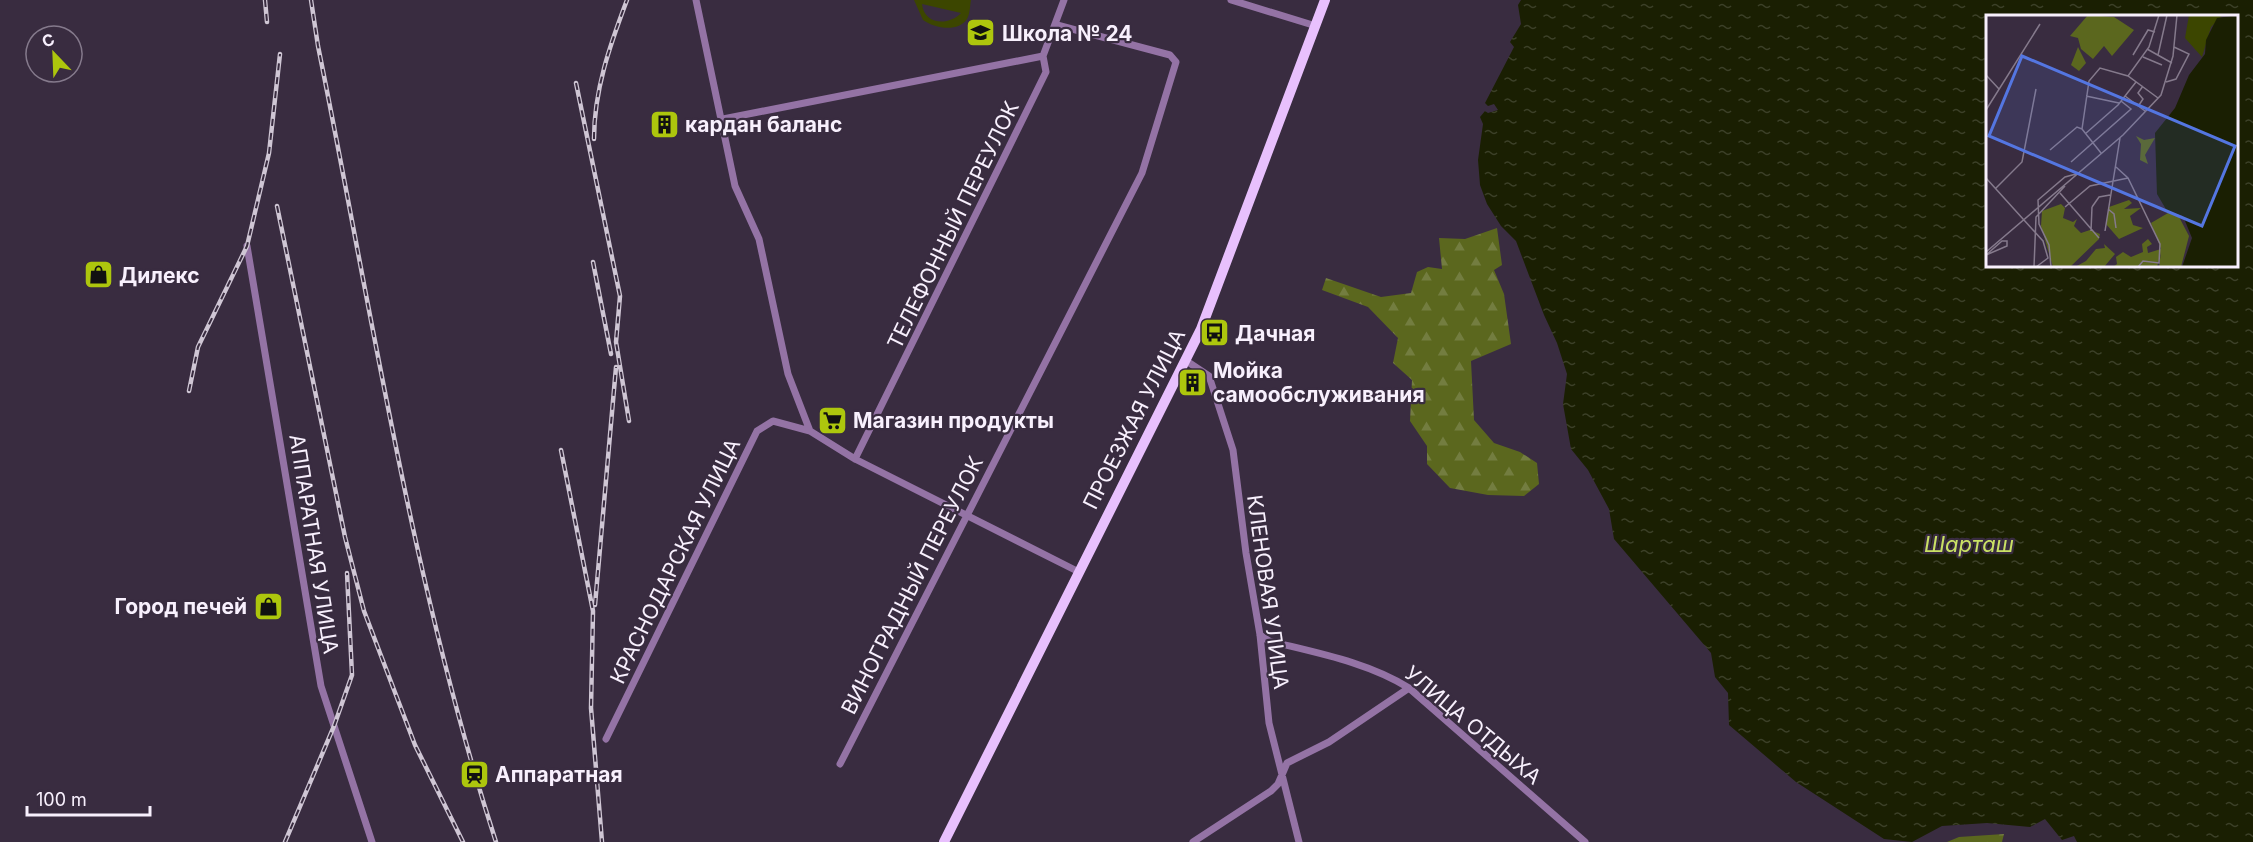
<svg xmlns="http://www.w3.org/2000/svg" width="2253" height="842" font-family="Inter,sans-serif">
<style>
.forest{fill:url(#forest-firs)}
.park{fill:#3c4600;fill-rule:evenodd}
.water{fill:url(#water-ripples);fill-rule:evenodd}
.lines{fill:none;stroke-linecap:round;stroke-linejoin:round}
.street{stroke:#9473a5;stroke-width:7}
.primary{stroke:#e8c0fd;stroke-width:10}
.rail-casing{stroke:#cfc6d4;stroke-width:4.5}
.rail{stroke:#392c40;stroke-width:2;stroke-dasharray:7;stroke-linecap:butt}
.labels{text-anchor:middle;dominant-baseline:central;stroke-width:4.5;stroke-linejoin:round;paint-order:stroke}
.poi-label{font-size:21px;font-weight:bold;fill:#f8f0fd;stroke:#392c40;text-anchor:start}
.street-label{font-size:21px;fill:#f8f0fd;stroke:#392c40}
.water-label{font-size:22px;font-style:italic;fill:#cae165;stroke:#392c40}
.inset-road{fill:none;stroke:#857a8c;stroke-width:1.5}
.view{fill:#5476e1;fill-opacity:0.15;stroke:#5476e1;stroke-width:3}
.inset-edge{fill:none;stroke:#f8f0fd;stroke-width:3}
</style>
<defs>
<pattern id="forest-firs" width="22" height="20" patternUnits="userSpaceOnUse" patternTransform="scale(1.5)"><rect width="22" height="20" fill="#5b671e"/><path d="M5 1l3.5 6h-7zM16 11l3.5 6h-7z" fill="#737d40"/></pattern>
<pattern id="water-ripples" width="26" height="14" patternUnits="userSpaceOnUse" patternTransform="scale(1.5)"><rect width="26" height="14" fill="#1a1f02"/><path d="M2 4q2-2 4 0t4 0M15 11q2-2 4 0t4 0" fill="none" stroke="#3c4028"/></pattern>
</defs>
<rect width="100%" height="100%" fill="#392c40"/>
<path class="forest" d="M1497 228 1502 265 1494 270 1504 294 1511 344 1471 361 1474 420 1494 443 1520 452 1537 463 1539 484 1524 496 1488 495 1450 488 1427 464V446L1410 421 1412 380 1393 363 1398 338 1368 307 1322 290 1326 278 1381 297 1411 293 1417 272 1428 267 1442 269 1439 238 1465 239Z
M2004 834 2002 842H1947L1959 837Z"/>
<path class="park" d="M914 0H971C970 5 970 14 967 19 958 33 934 28 923 20ZM922 4 961 13C949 26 924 25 922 4Z"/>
<path class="water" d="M1521 0H2253V842H2077L2074 836 2062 840 2045 819 2030 827 1987 823 1942 826 1912 842 1884 839 1796 782 1729 725 1728 693 1715 677 1711 653 1614 539 1609 509 1588 470 1571 449 1563 404 1567 374 1557 343 1544 315 1516 241 1501 226 1487 204 1480 185 1478 160 1483 124 1480 117 1485 111 1488 113 1498 110 1494 104 1488 106 1485 103 1514 47 1510 42 1521 24 1518 5ZM1988 16H2236V266H1988Z"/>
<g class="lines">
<path class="street" d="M1231 0 1316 26
M723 119 1043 56
M247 246 321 686 372 842
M1185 360 1209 376 1233 450 1246 553 1260 635 1269 723 1299 842
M810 431 855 459 1079 572
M855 459 1046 72 1043 56 1064 0
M1260 635 1269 641C1317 653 1367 662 1409 688L1585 842
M606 739 757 431 773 421 810 431 788 374 759 239 735 186 696 0
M840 764 1142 173 1176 62 1170 55 1057 25
M1193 842 1271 791 1278 784 1287 763 1329 742 1409 688"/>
<path class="primary" d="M944 842 1201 329 1325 0"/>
<defs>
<path id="rail" d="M265 0 267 22
M311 0 318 46C372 312 412 583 496 842
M576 83 620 296 616 342 629 421
M594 139C594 90 610 45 627 0
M277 206 345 537 364 611 415 745 463 842
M593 262 611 354
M189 391 198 347 247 246 269 153 280 54
M561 450 593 611 591 708 602 842
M595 605 616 367
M285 842 334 726 352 675 347 573"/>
</defs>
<use href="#rail" class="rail-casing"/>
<use href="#rail" class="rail"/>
</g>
<defs>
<symbol id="school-square" viewBox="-11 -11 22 22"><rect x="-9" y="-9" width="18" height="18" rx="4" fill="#adc60d" stroke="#392c40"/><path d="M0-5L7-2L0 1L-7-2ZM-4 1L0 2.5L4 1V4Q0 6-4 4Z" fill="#111"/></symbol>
<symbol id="building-square" viewBox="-11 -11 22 22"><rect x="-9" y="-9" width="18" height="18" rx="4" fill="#adc60d" stroke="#392c40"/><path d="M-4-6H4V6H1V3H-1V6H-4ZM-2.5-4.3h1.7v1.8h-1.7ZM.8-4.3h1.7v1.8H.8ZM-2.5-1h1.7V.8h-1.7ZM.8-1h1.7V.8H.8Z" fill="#111"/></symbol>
<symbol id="shop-square" viewBox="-11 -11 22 22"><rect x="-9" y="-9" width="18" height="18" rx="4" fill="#adc60d" stroke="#392c40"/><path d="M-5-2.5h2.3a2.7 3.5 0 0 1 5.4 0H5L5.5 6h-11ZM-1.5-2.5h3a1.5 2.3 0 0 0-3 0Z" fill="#111"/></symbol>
<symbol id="bus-square" viewBox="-11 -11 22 22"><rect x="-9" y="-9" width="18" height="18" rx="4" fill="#adc60d" stroke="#392c40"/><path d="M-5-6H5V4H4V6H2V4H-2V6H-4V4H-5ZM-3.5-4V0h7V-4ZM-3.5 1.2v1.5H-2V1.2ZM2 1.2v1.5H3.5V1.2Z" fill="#111"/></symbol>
<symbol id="supermarket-square" viewBox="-11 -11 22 22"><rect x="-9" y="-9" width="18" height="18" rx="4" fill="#adc60d" stroke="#392c40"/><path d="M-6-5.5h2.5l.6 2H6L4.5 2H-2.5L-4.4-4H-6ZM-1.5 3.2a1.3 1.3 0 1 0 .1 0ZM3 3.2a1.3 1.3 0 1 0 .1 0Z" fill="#111"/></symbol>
<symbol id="station-square" viewBox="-11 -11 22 22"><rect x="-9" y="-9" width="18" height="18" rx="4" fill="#adc60d" stroke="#392c40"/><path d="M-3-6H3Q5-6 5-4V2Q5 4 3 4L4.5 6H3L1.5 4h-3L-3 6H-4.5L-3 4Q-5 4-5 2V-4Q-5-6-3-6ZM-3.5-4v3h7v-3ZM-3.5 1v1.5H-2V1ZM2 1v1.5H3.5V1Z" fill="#111"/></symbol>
</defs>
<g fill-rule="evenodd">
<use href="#school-square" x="964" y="16" width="33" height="33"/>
<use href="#building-square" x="648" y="108" width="33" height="33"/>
<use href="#shop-square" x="82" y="258" width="33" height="33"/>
<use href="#bus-square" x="1198" y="316" width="33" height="33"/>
<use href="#building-square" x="1176" y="366" width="33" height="33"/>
<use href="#supermarket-square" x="816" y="404" width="33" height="33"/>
<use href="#shop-square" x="252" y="590" width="33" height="33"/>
<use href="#station-square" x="458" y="758" width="33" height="33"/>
</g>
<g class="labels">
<g class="poi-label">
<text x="1002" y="33">Школа № 24</text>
<text x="685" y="124">кардан баланс</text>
<text x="119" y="275">Дилекс</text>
<text x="1235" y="333">Дачная</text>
<text x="1213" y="370">Мойка<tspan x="1213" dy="24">самообслуживания</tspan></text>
<text x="853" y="420">Магазин продукты</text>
<text x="247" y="606" text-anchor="end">Город печей</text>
<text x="495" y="774">Аппаратная</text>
</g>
<g class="street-label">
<text transform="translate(953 225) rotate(-64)">ТЕЛЕФОННЫЙ ПЕРЕУЛОК</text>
<text transform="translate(1134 419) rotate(-63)">ПРОЕЗЖАЯ УЛИЦА</text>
<text transform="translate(314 544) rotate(81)">АППАРАТНАЯ УЛИЦА</text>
<text transform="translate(675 561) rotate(-64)">КРАСНОДАРСКАЯ УЛИЦА</text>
<text transform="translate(912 585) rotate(-63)">ВИНОГРАДНЫЙ ПЕРЕУЛОК</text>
<text transform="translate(1268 592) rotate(82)">КЛЕНОВАЯ УЛИЦА</text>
<text transform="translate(1473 725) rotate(40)">УЛИЦА ОТДЫХА</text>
</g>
<g class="water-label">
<text x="1969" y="544">Шарташ</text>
</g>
</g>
<g transform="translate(1986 15)">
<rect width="252" height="252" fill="#392c40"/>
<path d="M102 0 128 2 148 15 126 41 118 31 107 44 95 34 92 23 84 21ZM92 32 100 48 93 56 85 50ZM150 121 158 125 169 123 159 140 162 149 154 145 155 129ZM143 185 146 188 138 194 155 193 144 201 147 210 157 213 133 224 120 209 123 192ZM75 189 79 193 77 203 87 207 91 204 88 211 95 218 104 215 114 219 113 224 84 252H67L55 211 56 196ZM182 198 192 200 203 221 195 252H173L175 237 171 252H127L131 249 130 242 137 237 145 242 157 237 156 229 162 224 166 229 161 232 162 238 175 234 165 208ZM118 229 129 239 118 252H89L100 246 110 234 119 233Z" fill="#5b671e"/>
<path d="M203 0H237L225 12 216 42 199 23Z" fill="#3c4600"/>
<path d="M252 0V252H196L206 223 197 201 181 196 171 179 169 118 189 93 203 60 219 39 220 25 231 3Z" fill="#1a1f02"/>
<path class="inset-road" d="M161 34 186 48M147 40 162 15 169 17M172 40 181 0M157 42 176 50M0 60 13 74M142 61 163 32 173 0M180 67 190 64 203 39 188 32M100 81 133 88M139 81 159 96M153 90 157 84 152 78 157 71M0 95 54 9M96 114 115 138M99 119 132 90 150 67M64 135 91 112 96 114 103 66 114 53 142 61 172 83M85 147 145 94 135 86M130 152 142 163 174 229 173 248 157 246 152 252M0 163 57 226 62 243 50 252M10 173 36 147 50 74M74 178 113 223M79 192 104 171 142 163M106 192 113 182 124 180M122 194 128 199 130 213M105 216 106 192M119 216 134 123M0 237 137 120 175 80 187 41 191 0M0 240 16 226H21V231L0 240M48 252 50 202 79 171M65 252 63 230 53 209 52 185 79 162 90 159"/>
<path class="view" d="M36 41 249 131 216 211 3 121Z"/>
<rect width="252" height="252" class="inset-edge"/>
</g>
<g transform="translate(54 54) rotate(337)"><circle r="28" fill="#392c40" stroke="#857a8c" stroke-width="1.5"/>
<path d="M0-4.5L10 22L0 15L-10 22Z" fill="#adc60d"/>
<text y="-9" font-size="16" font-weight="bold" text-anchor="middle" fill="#f8f0fd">С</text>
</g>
<path d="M27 806v9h123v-9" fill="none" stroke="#f8f0fd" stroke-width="3"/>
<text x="36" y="806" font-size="18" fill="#f8f0fd" stroke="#392c40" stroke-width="4.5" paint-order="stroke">100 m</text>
</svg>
